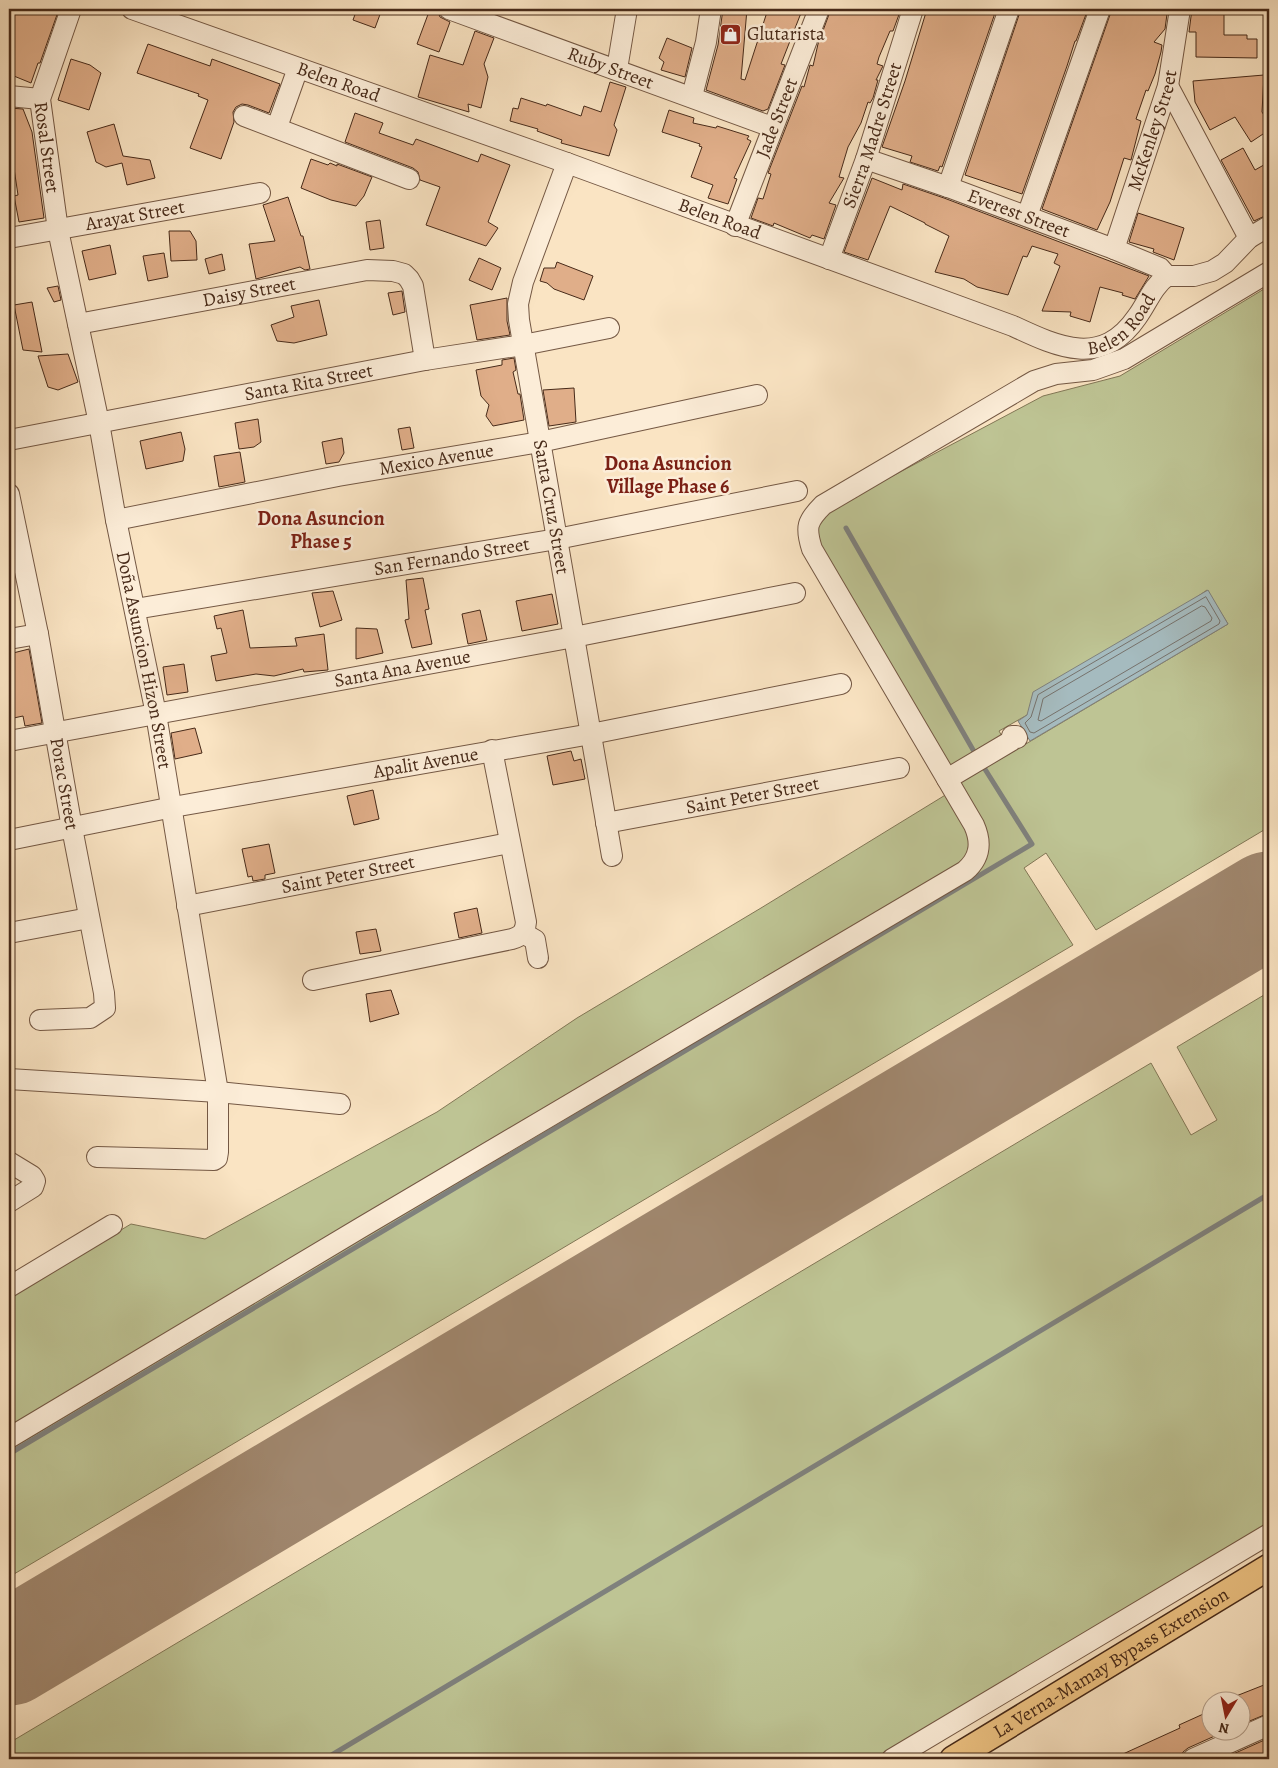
<svg xmlns="http://www.w3.org/2000/svg" width="1278" height="1768" font-family="Alegreya,serif">
<style>
.green{fill:#bec494;stroke:#827756}
.water{fill:#a5bbbf;stroke:#7f817d}
.lines{fill:none;stroke-linecap:round;stroke-linejoin:round}
.shore{stroke:#76726c;stroke-width:1}
.stream{stroke:#7f817d;stroke-width:5}
.runway{stroke:#a0876e;stroke-width:105}
.building{fill:#e0ae89;stroke:#472a19}
.minor-casing{stroke:#745844;stroke-width:22}
.major-casing{stroke:#472a19;stroke-width:28}
.minor{stroke:#fcedd8;stroke-width:20}
.major{stroke:#edc282;stroke-width:25}
.labels{text-anchor:middle;dominant-baseline:central;stroke-width:5;stroke-linejoin:round;paint-order:stroke}
.poi-label{font-size:19px;fill:#472a19;stroke:#fcedd8;text-anchor:start}
.street-label{font-size:19px;fill:#472a19;stroke:#fcedd8}
.neighbourhood-label{font-size:20px;font-weight:bold;fill:#7a1f14;stroke:#fcedd8}
</style>
<rect width="100%" height="100%" fill="#fae4c3"/>
<filter id="stains"><feTurbulence type="fractalNoise" baseFrequency=".004" numOctaves="4"/><feColorMatrix values="0 0 0 0 .2 0 0 0 0 .09 0 0 0 0 .02 0 0 0 .5 -.17"/></filter>
<radialGradient id="worn" r=".72"><stop offset=".6" stop-color="#630" stop-opacity="0"/><stop offset="1" stop-color="#630" stop-opacity=".3"/></radialGradient>
<path class="green" d="M1269 286V827L1096 930 1046 853 1024 868 1073 945 9 1577V1450L968 876 980 864 955 786 1228 624 1207 590 1027 715 999 731 1007 745 949 779 814 547 819 519 836 506 1043 396 1120 376Z
M947 794C961 817 977 834 964 860L9 1428V1297L131 1224 205 1239 437 1112 577 1018 761 908Z
M1269 992V1526L879 1759H9V1743L1151 1063 1191 1135 1217 1120 1177 1047Z"/>
<path class="water" d="M1208 590 1228 624 1030 741 1018 721 1027 715 1033 692Z"/>
<g class="lines">
<path class="shore" d="M1206 597 1220 621 1219 624 1034 733 1030 732 1025 723 1031 717 1038 695Z
M1202 606 1205 607 1212 618 1211 621 1041 721 1038 720 1043 699Z"/>
<path class="stream" d="M846 528 976 755
M9 1454 1032 844 983 766
M325 1759 1269 1194"/>
<path class="runway" d="M9 1653 1269 904"/>
</g>
<path class="building" d="M14 9H25L39 14 40 9H59L40 63H38L31 83 9 74V24Z
M357 9H382L375 28 353 20Z
M430 9 437 10 440 17 450 22 439 52 417 44Z
M723 9H747L741 79 745 80 768 9H789L801 13 781 64 785 65 768 109 763 111 706 90 718 45Z
M831 9H901L893 31H890L879 57 877 64 883 66 876 80H878L873 98 870 103 868 102 861 123 848 147 839 177 844 178 829 203 836 205 824 239 812 235 810 238 774 223 773 226 751 218 758 198 763 199 771 174 768 173 802 86 804 87 810 65 813 66 818 44Z
M927 9H995L994 16 942 167 940 166 938 171 910 162 912 156 882 147 905 81Z
M1021 9H1088L1076 41H1075L1067 66 1022 194 965 175Z
M1112 9H1149L1167 14 1165 29 1154 42 1162 45 1161 52 1155 74 1148 91 1146 90 1136 119 1141 121 1131 160 1124 158 1110 202 1097 230 1042 209Z
M1192 9H1220V10L1224 11V35H1247V39H1257V58L1196 57V32H1189Z
M475 31 494 38 484 64 488 77 481 108 468 104 469 112 418 97 430 55 463 65Z
M667 38 692 48 685 77 661 70 664 62 659 58Z
M148 44 210 66 212 59 280 84 269 113 248 105 242 104 236 107 233 112 234 122 221 159 190 148 208 100 198 96 199 94 137 73Z
M71 59 90 65 101 73 89 110 58 100Z
M1264 75 1262 112 1269 123V130L1251 142 1235 117 1210 130 1195 102 1193 81Z
M610 82 626 87 614 125 617 130 609 156 561 143 562 140 537 131 538 129 510 121 513 108 518 109 521 98 546 106 547 104 581 116 584 106 601 112Z
M9 108 23 109 32 132 44 218 19 222 14 196 18 195 12 155 9 156Z
M669 110 694 118 693 123 716 128 717 126 749 136 747 139 751 141 734 178 737 179 728 204 708 198 713 185 691 177 702 147 699 146 700 144 662 132Z
M355 113 383 123 379 133 413 145 416 139 478 162 481 154 510 165 488 222 498 228 486 246 426 225 440 187 420 180 418 172 413 168 345 142Z
M114 124 123 156 150 160 155 178 127 185 122 163 106 167 96 162 87 132Z
M1243 148 1255 170 1269 162V214L1254 221 1221 160Z
M311 159 328 165 330 163 337 166V164L372 177 364 196 356 206 331 200 301 188Z
M872 178 902 190 903 184 944 198 1149 276 1135 299 1122 295 1123 293 1100 287 1090 322 1070 316 1071 312 1042 311 1060 266 1054 263 1058 254 1032 246 1027 257 1023 256 1008 295 977 287 964 279 935 272 949 236 925 224V223L890 206 868 260 844 252Z
M288 197 301 236H303L310 269 305 270 300 267 256 279 249 244 275 241 263 205Z
M1138 213 1184 228 1174 260 1153 252 1154 249 1129 242Z
M380 220 384 248 370 250 366 222Z
M169 231H190L196 241 197 260 171 261Z
M110 245 116 274 89 280 82 251Z
M164 253 168 277 148 281 143 256Z
M222 254 225 270 209 274 205 259Z
M479 258 501 268 492 290 469 280Z
M557 262 593 276 584 300 554 289 547 283 540 281 544 268H555Z
M58 286 61 300 54 302 47 288Z
M402 291 405 312 393 315 388 293Z
M507 298V321L510 335 477 340 470 305Z
M319 300 327 335 294 343 277 341 271 325 294 317 291 306Z
M32 302 42 352 23 350 14 305Z
M68 354 78 382 58 390 48 387 38 356Z
M514 358 516 370 513 372 518 394H520L524 420 493 426 486 416 489 405 481 396 476 370 502 365V360Z
M574 388 576 422 549 426 543 390Z
M258 419 261 442 254 447 239 449 235 423Z
M410 427 414 448 402 450 398 429Z
M181 432 185 449 183 461 146 469 140 441Z
M342 438 344 453 339 462 326 464 322 442Z
M240 452 245 482 219 487 214 456Z
M423 578 429 609 425 610 432 644 412 648 405 620 409 619 406 580Z
M333 591 342 620 320 627 312 593Z
M552 594 558 624 522 631 516 601Z
M243 610 250 648 297 646 295 638 324 634 328 670 304 672 303 669 274 676 256 674 216 681 211 656 227 653 221 628 217 629 214 616Z
M480 610 487 640 468 644 462 614Z
M356 628 377 629 383 653 356 659Z
M29 649 42 723 25 726 23 716 9 719V654Z
M184 664 188 692 167 695 163 667Z
M195 728 202 753 175 759 171 733Z
M571 751 574 761 581 759 585 779 553 785 547 756Z
M373 790 379 819 354 825 347 796Z
M269 844 275 873 265 875V879L253 881 252 876 248 877 242 849Z
M477 908 482 933 459 938 454 913Z
M376 929 381 951 360 954 356 932Z
M391 990 399 1014 370 1022 366 994Z
M1269 1683V1713L1240 1725V1700H1226Z
M1210 1711V1730H1228L1188 1748 1183 1752 1181 1759H1112L1180 1728 1179 1725Z
M1269 1738V1759H1222Z"/>
<g class="lines">
<defs>
<g id="minor">
<path id="s1" d="M71 9 40 99 58 230 99 423 116 520 156 714 218 1092V1152L217 1158 214 1160 97 1157"/>
<path id="s2" d="M132 9 567 163 1013 326C1058 347 1102 368 1137 317 1148 302 1152 287 1167 276H1194L1212 271 1225 263 1249 238 1269 226"/>
<path id="s3" d="M449 9 772 127"/>
<path d="M617 69 627 9"/>
<path d="M1168 86 1249 238"/>
<path d="M9 96 40 99"/>
<path d="M692 96 706 42 711 9"/>
<path d="M244 116 409 179"/>
<path d="M277 127 298 68"/>
<path id="s4" d="M866 159 948 187 1114 249 1160 268 1167 276"/>
<path id="s5" d="M567 163 523 282 518 304 519 320 612 856"/>
<path d="M948 187 1009 9"/>
<path d="M1027 216 1100 9"/>
<path id="s6" d="M735 226 819 9"/>
<path id="s7" d="M9 238 260 193"/>
<path id="s8" d="M1114 249 1168 86 1180 9"/>
<path id="s9" d="M829 259 866 159 913 9"/>
<path id="s10" d="M78 324 367 270 393 271 404 274 409 279 413 286 425 360"/>
<path id="s11" d="M9 440 425 360 523 345 609 328"/>
<path id="s12" d="M9 494 38 634 72 828 104 993 105 1008 90 1018 40 1020"/>
<path id="s13" d="M116 520 338 476 540 442 757 395"/>
<path id="s14" d="M135 609 557 539 797 491"/>
<path d="M9 639 38 634"/>
<path id="s15" d="M9 741 574 637 795 593"/>
<path d="M947 779 1011 741 1012 736H1016L1017 738"/>
<path id="s16" d="M606 823 899 768"/>
<path id="s17" d="M9 840 173 807 591 734 841 684"/>
<path id="s18" d="M187 906 509 843"/>
<path d="M9 933 89 918"/>
<path d="M523 933 535 940 538 958"/>
<path d="M313 980 512 939C522 936 525 932 526 922L492 750"/>
<path d="M9 1079 218 1092 340 1104"/>
<path d="M9 1162 32 1176 35 1181 33 1187 9 1202"/>
<path d="M9 1287 112 1225"/>
<path d="M9 1438 362 1227 965 871C980 858 982 843 974 825L812 549C805 527 807 521 823 505L1034 381 1056 374 1093 370 1124 359 1269 272"/>
<path d="M892 1759 1269 1534"/>
<path d="M1193 1759 1269 1725"/>
</g>
<g id="major">
<path id="s19" d="M953 1759 1269 1567"/>
</g>
</defs>
<use href="#minor" class="minor-casing"/>
<use href="#major" class="major-casing"/>
<use href="#minor" class="minor"/>
<use href="#major" class="major"/>
</g>
<defs>
<symbol id="shop-square" viewBox="-11 -11 22 22"><rect x="-9" y="-9" width="18" height="18" rx="4" fill="#8f2418" stroke="#fcedd8"/><path d="M-5-2.5h2.3a2.7 3.5 0 0 1 5.4 0H5L5.5 6h-11ZM-1.5-2.5h3a1.5 2.3 0 0 0-3 0Z" fill="#fff"/></symbol>
</defs>
<g fill-rule="evenodd">
<use href="#shop-square" x="718" y="22" width="25" height="25"/>
</g>
<g class="labels">
<g class="poi-label">
<text x="747" y="34">Glutarista</text>
</g>
<g class="street-label">
<text stroke="none"><textPath href="#s3" startOffset="172">Ruby Street</textPath></text>
<text stroke="none"><textPath href="#s2" startOffset="219">Belen Road</textPath></text>
<text stroke="none"><textPath href="#s6" startOffset="116">Jade Street</textPath></text>
<text stroke="none"><textPath href="#s8" startOffset="125">McKenley Street</textPath></text>
<text stroke="none"><textPath href="#s9" startOffset="131">Sierra Madre Street</textPath></text>
<text stroke="none"><textPath href="#s1" startOffset="144">Rosal Street</textPath></text>
<text stroke="none"><textPath href="#s4" startOffset="162">Everest Street</textPath></text>
<text stroke="none"><textPath href="#s7" startOffset="128">Arayat Street</textPath></text>
<text stroke="none"><textPath href="#s2" startOffset="624">Belen Road</textPath></text>
<text stroke="none"><textPath href="#s10" startOffset="174">Daisy Street</textPath></text>
<text stroke="none"><textPath href="#s2" startOffset="1058">Belen Road</textPath></text>
<text stroke="none"><textPath href="#s11" startOffset="305">Santa Rita Street</textPath></text>
<text stroke="none"><textPath href="#s13" startOffset="326">Mexico Avenue</textPath></text>
<text stroke="none"><textPath href="#s5" startOffset="355">Santa Cruz Street</textPath></text>
<text stroke="none"><textPath href="#s14" startOffset="321">San Fernando Street</textPath></text>
<text stroke="none"><textPath href="#s1" startOffset="666">Doña Asuncion Hizon Street</textPath></text>
<text stroke="none"><textPath href="#s15" startOffset="400">Santa Ana Avenue</textPath></text>
<text stroke="none"><textPath href="#s17" startOffset="424">Apalit Avenue</textPath></text>
<text stroke="none"><textPath href="#s12" startOffset="295">Porac Street</textPath></text>
<text stroke="none"><textPath href="#s16" startOffset="149">Saint Peter Street</textPath></text>
<text stroke="none"><textPath href="#s18" startOffset="164">Saint Peter Street</textPath></text>
<text stroke="none"><textPath href="#s19" startOffset="185">La Verna-Mamay Bypass Extension</textPath></text>
</g>
<g class="neighbourhood-label">
<text x="668" y="463">Dona Asuncion<tspan x="668" dy="23">Village Phase 6</tspan></text>
<text x="321" y="518">Dona Asuncion<tspan x="321" dy="23">Phase 5</tspan></text>
</g>
</g>
<rect width="1278" height="1768" fill="none" stroke="#fae4c3" stroke-width="30"/>
<rect x="10" y="10" width="1258" height="1748" fill="none" stroke="#472a19" stroke-width="2.5"/>
<rect x="15" y="15" width="1248" height="1738" fill="none" stroke="#472a19"/>
<g transform="translate(1226 1716) rotate(190)"><circle r="24" fill="#fcedd8" stroke="#b49f8c"/>
<path d="M0-4L9 19L0 12L-9 19Z" fill="#8f2418"/>
<text y="-8" font-size="14" font-weight="bold" text-anchor="middle" fill="#472a19">N</text>
</g>
<rect width="100%" height="100%" filter="url(#stains)"/>
<rect width="100%" height="100%" fill="url(#worn)"/>
</svg>
